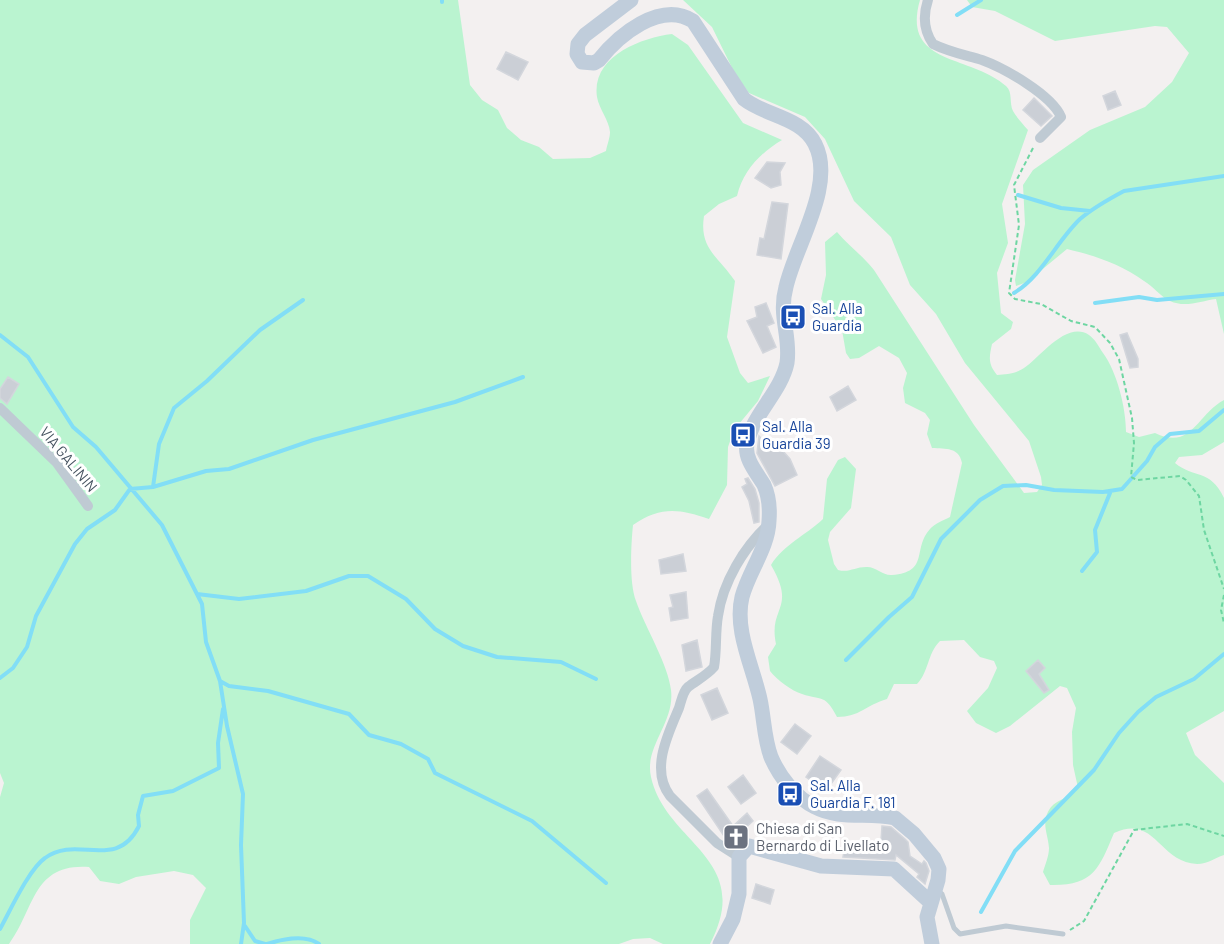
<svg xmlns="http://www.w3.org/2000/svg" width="1224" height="944" font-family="Barlow,sans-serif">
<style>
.green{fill:#baf4d0}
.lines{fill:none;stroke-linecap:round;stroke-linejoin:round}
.stream{stroke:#82def6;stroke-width:4}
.building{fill:#cbcfd6;stroke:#d3d6dc;stroke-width:1.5}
.path{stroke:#6ed6a2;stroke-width:2;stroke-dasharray:4.5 3;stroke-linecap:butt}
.lane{stroke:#bfcad3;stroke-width:5}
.street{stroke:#bfcad3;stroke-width:10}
.secondary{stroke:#c0cddb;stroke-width:15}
.labels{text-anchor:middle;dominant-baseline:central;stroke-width:6;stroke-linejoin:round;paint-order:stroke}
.transit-label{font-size:15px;fill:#164399;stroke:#fff;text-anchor:start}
.street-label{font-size:15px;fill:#465360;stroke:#fff}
.worship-label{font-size:15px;fill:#5b616d;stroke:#fff;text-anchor:start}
</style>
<rect width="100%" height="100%" fill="#f3f0f0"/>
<path class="green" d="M0 0H458L470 85 482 100 498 110 507 128 521 140 539 147 553 159 590 158 606 151C607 145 610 138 610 132 609 120 599 109 597 97 591 57 640 38 672 34L688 45 743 123 782 140C760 153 743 171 737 196L719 204 704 216C699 249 718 256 735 281L727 337 740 373 748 383 770 376 758 401 734 430 728 447 727 485 709 519C679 509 661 506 633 525 631 545 629 583 636 601 645 627 668 664 671 690 675 723 644 746 651 777 666 844 755 858 710 944H663L650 938 633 939 619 944H190V920L206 888 193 875 174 871 136 877 119 884 100 881 89 867C32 863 35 909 9 944H0V797L4 783 0 773Z
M683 0H920C901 66 970 54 1006 86 1013 92 1009 103 1013 111 1017 118 1023 124 1028 130L1002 204 1008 243 997 273 1001 313 1013 322 1011 329 992 344C989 358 988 364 997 375 1007 374 1015 374 1024 368 1039 359 1066 320 1089 335 1095 339 1099 347 1103 353 1117 372 1126 408 1126 432L1139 437 1155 433C1192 451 1197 414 1224 400V442L1202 455 1179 457 1175 463C1194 479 1210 468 1224 498V711L1186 733 1195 755 1224 783V855C1214 858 1208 864 1197 864 1158 862 1156 814 1114 833 1099 869 1093 886 1050 885L1043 872C1045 865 1049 856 1049 848 1048 833 1040 822 1051 807 1058 799 1071 798 1078 788L1073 765 1072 732 1076 708 1067 688 1060 686 1010 726 996 733 976 723 967 711 988 688 997 668 994 661 980 657 964 640 940 641C927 654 929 672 917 684H894L887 699C866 705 860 717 837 717 825 694 823 701 802 694 792 691 777 680 770 671L768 657 776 644C768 606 797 610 771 565 783 545 806 535 823 519L827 479 838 460 845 457 856 469 851 508 830 532 828 540 834 564 838 570C849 573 855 567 866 567 875 566 883 576 892 575 930 572 912 549 930 529 934 524 944 520 950 517L962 463C959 447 946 449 932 448L927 434 930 420 925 413 905 403 903 388 907 373 899 358 879 346 859 358 850 359 846 353 842 330 821 299 826 275 825 242 837 232C849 246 863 256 874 270L974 425 1024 493 1037 492 1042 485 1041 477 1029 441 965 363 936 314 910 285 891 237 854 201 825 139 805 117 749 93 735 74 712 27Z
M967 0H1224V334L1216 299C1201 301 1185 308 1170 301 1161 297 1153 286 1144 281 1120 264 1096 256 1067 249L1027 282 1016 286 1015 280 1025 224 1023 185 1033 170 1090 130 1145 107 1172 82 1189 53 1167 27 1155 26 1055 41 995 11 972 7Z"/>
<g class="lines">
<path class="stream" d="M442 0V2
M957 15 981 0
M1018 195 1061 208 1090 211
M1014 293C1042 276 1056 242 1080 219 1093 208 1109 199 1124 191L1224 176
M1095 303 1139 297 1157 300 1224 294
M0 335 28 357 73 427 96 447 162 525 202 604 206 642 220 681 227 726 243 794 241 845 244 923 241 944
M153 487 159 444 174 408 207 381 260 330 303 300
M1082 571 1097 552 1095 530 1110 493
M197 594 239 599 306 591 349 576H368L406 599 435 629 463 646 497 657 561 662 596 679
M846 660 889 617 912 597 941 539 980 500 1003 486 1026 485 1054 490 1103 492 1122 489 1147 461 1155 447 1170 434 1199 431 1224 410
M0 678 13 668 27 647 36 616 75 544 87 529 115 510 130 489 153 487 206 471 229 469 313 440 455 402 523 377
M220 681 229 686 268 691 349 714 369 735 401 744 428 759 435 773 532 821 606 883
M981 912 1015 851 1094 770 1119 733 1138 712 1156 697 1194 679 1224 654
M245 926 255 941 265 944
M0 929C10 911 29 869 45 858 77 834 116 872 139 826L138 815 143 796 173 791 219 768 218 743 223 709
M267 944C283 939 305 934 319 944"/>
</g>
<path class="building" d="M506 52 528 62 518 80 497 69Z
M1115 91 1121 105 1108 110 1103 96Z
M1034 98 1052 116 1041 126 1023 110Z
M767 162 785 163 780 172 781 185 771 188 755 178Z
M772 202 788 204 781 259 757 255 760 238 764 239Z
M766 303 774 323 767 326 776 347 763 353 747 321 757 317 755 307Z
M1127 333 1138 359V367L1130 368 1120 335Z
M8 377 19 384 7 404 0 398V389Z
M848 386 856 400 837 411 830 397Z
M759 436 767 445 774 441 790 459 797 475 775 486 757 453Z
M748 478 755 489 759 503V522L754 523 749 501 742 487 747 484 745 479Z
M683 554 686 571 661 574 659 560Z
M686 592 688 618 671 621 669 608 673 607 670 595Z
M697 640 702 667 686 671 682 645Z
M1038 660 1045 668 1039 674 1049 690 1044 693 1026 671Z
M717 688 728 713 712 720 701 695Z
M795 724 811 736 797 754 781 742Z
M820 756 841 770 826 791 806 777Z
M743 775 756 793 741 804 728 787Z
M707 789 733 826 747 813 753 821 741 832 744 838 736 846 724 836 697 796Z
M882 826 891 827 905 839 908 842 910 856 922 864 924 861 926 863 929 871 925 884 917 877 919 874 896 855 895 860 843 857 844 851 864 852 865 841H881Z
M756 884 774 890 770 904 752 898Z"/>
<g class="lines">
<path class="path" d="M1033 148 1014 185 1019 225 1009 293 1015 299 1041 304 1071 321 1095 327 1110 343 1119 359 1132 418 1134 443 1131 477 1137 480 1180 476 1186 480 1199 496 1204 530 1224 589
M1224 595 1221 610 1224 623
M1070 930 1084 921 1134 830 1187 824 1224 836"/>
<path class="lane" d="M938 891 942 894 954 928 960 934 1006 926 1063 934"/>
<path class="street" d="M928 0C923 15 924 31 933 44 949 52 965 55 982 60 1004 68 1052 95 1061 117L1040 138
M0 408 57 463 88 506
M739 857 717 843 670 796C650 770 668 734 679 708 681 702 683 691 688 687 697 680 706 676 714 667 717 651 715 633 718 616 723 582 744 547 769 524"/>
<path class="secondary" d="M631 0 585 35 578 44 577 54 582 62 594 63 599 60C618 36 660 0 693 21L744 99C765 116 802 117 815 144 836 185 795 246 786 287 778 316 791 336 787 363 781 392 752 415 747 444 744 459 757 473 764 485 769 496 770 508 769 521 768 548 749 571 742 597 734 630 753 667 760 699 764 717 764 739 771 757 779 776 796 798 815 807 839 820 868 812 895 818L914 834 934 858 939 869 938 880 927 917 932 944
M720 944 733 919 739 894V857L749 846 821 866 894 869 930 902"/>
</g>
<defs>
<symbol id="bus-square" viewBox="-11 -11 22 22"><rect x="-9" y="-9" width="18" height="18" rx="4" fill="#1a4fb4" stroke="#fff"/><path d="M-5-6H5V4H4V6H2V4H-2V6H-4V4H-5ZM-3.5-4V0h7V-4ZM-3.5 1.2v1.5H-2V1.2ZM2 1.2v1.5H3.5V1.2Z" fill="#fff"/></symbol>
<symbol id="church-square" viewBox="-11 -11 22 22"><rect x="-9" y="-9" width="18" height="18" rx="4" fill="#6b7280" stroke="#fff"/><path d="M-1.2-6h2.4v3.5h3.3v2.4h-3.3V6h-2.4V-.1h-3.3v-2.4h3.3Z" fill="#fff"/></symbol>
</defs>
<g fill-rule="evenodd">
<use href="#bus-square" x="778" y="302" width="30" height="30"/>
<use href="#bus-square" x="728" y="420" width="30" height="30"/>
<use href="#bus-square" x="775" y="779" width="30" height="30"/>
<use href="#church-square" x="721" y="822" width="30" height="30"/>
</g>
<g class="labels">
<g class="transit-label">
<text x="812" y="308">Sal. Alla<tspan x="812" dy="17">Guardia</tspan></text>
<text x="762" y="426">Sal. Alla<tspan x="762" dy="17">Guardia 39</tspan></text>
<text x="810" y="785">Sal. Alla<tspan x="810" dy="17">Guardia F. 181</tspan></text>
</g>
<g class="street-label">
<text transform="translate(69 459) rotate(50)">VIA GALININ</text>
</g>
<g class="worship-label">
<text x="756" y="828">Chiesa di San<tspan x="756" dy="17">Bernardo di Livellato</tspan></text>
</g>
</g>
</svg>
